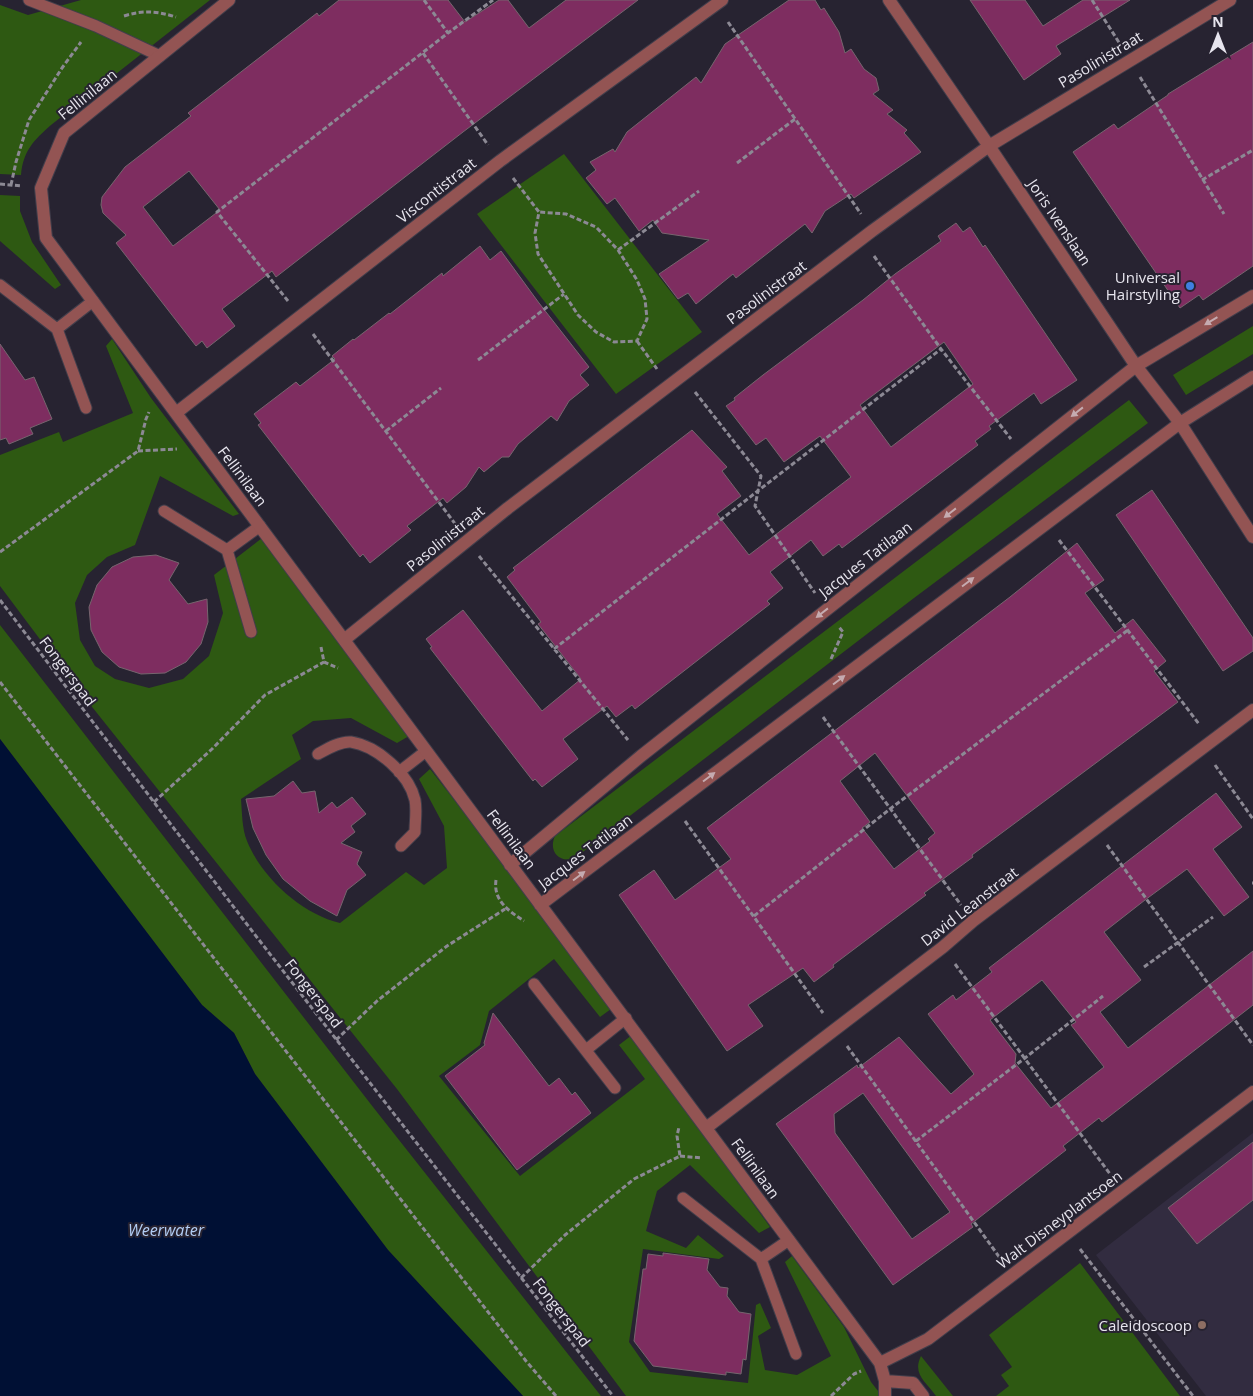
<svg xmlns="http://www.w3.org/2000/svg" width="1253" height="1396" font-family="'Open Sans',sans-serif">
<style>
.built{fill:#322c40}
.green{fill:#2e5912}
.water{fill:#001034}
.building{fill:#7e2d60;stroke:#76656e;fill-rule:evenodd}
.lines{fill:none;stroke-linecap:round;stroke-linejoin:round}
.lane-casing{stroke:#423e4b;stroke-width:13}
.street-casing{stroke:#423e4b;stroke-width:14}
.path{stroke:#8c8994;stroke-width:3;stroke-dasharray:5 2.5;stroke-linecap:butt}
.lane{stroke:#935453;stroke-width:11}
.street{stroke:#935453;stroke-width:12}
.oneway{fill:#c5abb0}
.shop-dot{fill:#3f7fe0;stroke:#272331;stroke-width:2}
.education-dot{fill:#8d6e63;stroke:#272331;stroke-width:2}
.labels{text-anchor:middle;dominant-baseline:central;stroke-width:4;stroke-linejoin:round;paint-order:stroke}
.street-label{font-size:15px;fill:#e7e5ee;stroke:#272331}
.poi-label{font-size:15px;fill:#e7e5ee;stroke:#272331;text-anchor:end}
.water-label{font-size:16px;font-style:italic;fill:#b2cdf4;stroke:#272331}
</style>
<rect width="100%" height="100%" fill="#272331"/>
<path class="built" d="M1253 1133V1396H1206L1096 1255Z"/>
<path class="green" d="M81 0H210L51 125C34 140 23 151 21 175L0 174V5L28 15Z
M564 154 702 332 616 394 477 214Z
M0 195 20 196V211L32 242 61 285 55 289 0 241Z
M1253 326V354L1186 395 1173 375Z
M112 339 151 398 239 514 233 516 160 476 135 545 107 557 87 575 75 603 80 640 95 666 115 679 149 688 183 679 209 656 223 613 214 575 262 538 409 736 397 743 351 718 313 721 292 735 301 759 241 799C242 812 242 829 247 841 262 878 302 914 340 923L406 872 424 885 447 868 444 826 419 779 430 769 525 890 611 1009 600 1017 554 959 489 1011 480 1045 439 1076 520 1176 645 1079 619 1045 632 1035 770 1227 759 1233 690 1165 657 1191 646 1231 686 1248 698 1235 724 1256 719 1259 643 1249 629 1342 650 1372 748 1383 756 1305 760 1303 771 1328 758 1336 765 1370 797 1375 831 1356 785 1262 792 1256 844 1327 871 1382 882 1396H626L397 1089 69 678 0 586V455L59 432 63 442 133 413 106 346Z
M1129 400 1148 423 914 598 575 858C559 864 548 851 555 836Z
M0 625 373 1107 601 1396H523L388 1250 255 1074 234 1033 202 1005 0 739Z
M1080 1263 1180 1396H996L1009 1386 1001 1375 1012 1367 989 1335Z
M921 1356 953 1396H936C926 1382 912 1374 921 1356Z"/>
<path class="water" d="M0 739 202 1005 234 1033 255 1074 388 1250 523 1396H0Z"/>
<path class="building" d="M339 0H448L465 22 499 0H508L529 28 566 0H638L463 132 276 277 272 271 222 309 235 326 207 348 202 341 196 346 116 243 126 235 103 213 101 205 102 197 125 167 191 116 188 113 317 13 319 16ZM189 171 220 210 173 246 143 207Z
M789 0H815L821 10 824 8 839 32 845 53 851 49 864 69 876 78 879 90 873 94 893 110 887 114 907 130 904 133 921 152 854 198 851 194 825 211 812 233 805 224 736 278 733 274 696 304 688 293 678 299 659 274 709 240 662 233 653 220 639 231 615 198 607 204 586 178 596 170 590 162 613 149 615 152 627 132 696 77 701 83 725 44Z
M970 0H1025L1043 26 1083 0H1130L1056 46 1061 54 1024 80Z
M1253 42V266L1203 300 1199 295 1180 308 1073 152 1114 124 1118 129 1168 95V94Z
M956 223 963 232 970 227 983 247 985 245 1077 380 1041 404 1034 393 989 426 991 429 975 441 978 445 842 548 839 544 823 556 811 540 770 572 783 588 767 601 770 604 635 709 632 705 616 717 607 706 563 739 578 759 542 787 535 779 533 781 430 648 432 647 426 639 463 610 542 711 581 679 538 624 541 622 507 577 515 570 513 568 692 430 727 467 722 471 741 496 717 514 749 555 851 477 820 436 784 462 766 438 756 445 726 406 735 400 734 398 763 375 863 300 895 274 941 241 938 236ZM944 342 973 384 891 447 860 405Z
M480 246 490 260 501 251 539 303 589 367 580 375 589 385 569 401 557 421 551 416 518 444 509 457H502L484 472 479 467 466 487 447 503 443 498 407 526 411 530 370 563 363 554 360 557 258 425 261 423 254 414 296 382 300 386 335 359 332 356 353 339 354 340 389 313 390 314 442 273 443 276Z
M0 344 25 380 34 377 52 419 30 428 33 434 9 444 6 438 0 440Z
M1152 490 1253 638V651L1223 671 1116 515Z
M1077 543 1104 580 1085 593 1115 633 1133 619 1166 661 1154 671 1178 702 972 855 973 857 924 893 926 895 833 965 834 967 814 982 803 968 748 1005 763 1026 727 1051 619 895 654 870 675 900 731 859 707 828 1010 597ZM875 753 935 833 928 839 930 841 894 869 862 828 870 822 840 781Z
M156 555 179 563 169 580 188 604 207 599 208 622 201 644 186 662 165 673 141 674 119 667 102 652 91 630 89 607 97 585 112 567 133 557Z
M293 781 302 793 315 791 319 813 332 802 337 808 352 797 366 814 351 826 355 832 341 843 362 852 357 864 366 875 347 890 337 916 310 901 283 879 266 855 253 828 246 799 274 796Z
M1216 793 1242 827 1213 849 1249 897 1224 916 1187 869 1145 900 1104 932 1141 980 1100 1012 1128 1048 1253 951V1005L1102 1122 1099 1118 1063 1146 1066 1150 971 1224 973 1227 893 1285 776 1124 857 1065 858 1068 899 1037 951 1094 974 1074 928 1014 953 995 956 1000 992 972 989 968ZM1042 980 1076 1022 1071 1025 1104 1067 1051 1108 1015 1063 1016 1054 990 1020ZM863 1093 950 1212 912 1239 835 1133 834 1114Z
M493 1013 549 1086 559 1078 572 1095 575 1092 591 1113 517 1170 445 1076 485 1045 484 1043Z
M1253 1142V1200L1197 1244 1168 1208Z
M663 1253 709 1259 707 1270 720 1287 728 1288 727 1296 739 1312 751 1314 746 1360 743 1359 741 1374 726 1372V1375L653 1366 634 1341 643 1269H646L648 1254 663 1256Z"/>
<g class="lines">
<defs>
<path id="lane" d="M29 0 96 26 160 56
M0 285 57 329 86 408
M57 329 93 301
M164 511 227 550 251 632
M227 550 260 526
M318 754C327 749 340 741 351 742 377 746 409 774 415 800 417 810 415 822 415 832L401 846
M399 772 426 751
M534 984 615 1088
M586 1050 626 1018
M683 1198 761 1259 796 1354
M761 1259 789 1240"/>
<path id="street" d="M229 0 64 133 41 188 46 238 880 1363 885 1381V1396
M889 0 989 146 1136 366 1180 423 1253 537
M176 413 500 161 722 0
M344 640 508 508 872 231 989 146 1230 0
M510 865 641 756 1136 366 1253 296
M540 905 1180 423 1253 377
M706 1128 943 947 973 921 1253 710
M880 1363 928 1339 1253 1092
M885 1381 913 1383 923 1396"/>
</defs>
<use href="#lane" class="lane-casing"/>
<use href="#street" class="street-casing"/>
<path class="path" d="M424 0 448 33
M1092 0 1120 44
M124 16C143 10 157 11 176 17
M728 22 861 214
M423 53 488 145
M1140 77 1224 214
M737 163 795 119
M513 178 539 212 535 233 538 254 578 315 596 332 614 342 637 341 647 319 645 299 637 280 618 250 596 227 566 214 539 212
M1202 180 1253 150
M0 184 22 186
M11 185 16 162 29 120 62 68 81 42
M618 250 699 191
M874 256 941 349 1011 439
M288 301 217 212 448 33 493 0
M313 334 456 525
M637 341 657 369
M478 360 564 294
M695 392 761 476 755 506 815 593
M386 431 441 388
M138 451 177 449
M1059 540 1199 724
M0 552 138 451 146 419 149 412
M479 556 628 740
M0 600 249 927 613 1396
M321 647 324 662 338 668
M554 649 941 349
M831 659 843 632 839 627
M0 682 526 1361 556 1396
M823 717 961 905
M1215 765 1253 819
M154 802 212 749 265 695 324 662
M685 821 823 1013
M1107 845 1253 1045
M496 880C493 901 509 911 524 921
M1252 883H1253
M754 916 890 809 1128 630
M955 964 1110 1174
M1144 967 1213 917
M336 1040 377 1001 447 946 505 909
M847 1046 1000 1258
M916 1141 1025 1058 1103 996
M680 1156 702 1158
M1080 1249 1193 1396
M521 1278 565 1235 634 1179 680 1156 677 1136 679 1127
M831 1396 854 1374 861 1371"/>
<use href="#lane" class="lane"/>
<use href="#street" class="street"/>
</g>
<defs><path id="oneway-solid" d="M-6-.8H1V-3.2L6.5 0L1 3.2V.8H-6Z" transform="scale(1.25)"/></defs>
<g class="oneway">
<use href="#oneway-solid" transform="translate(1211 321) rotate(149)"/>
<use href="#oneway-solid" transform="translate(1077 412) rotate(142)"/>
<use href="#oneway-solid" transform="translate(950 513) rotate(142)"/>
<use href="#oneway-solid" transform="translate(968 582) rotate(-37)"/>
<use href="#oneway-solid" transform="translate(822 613) rotate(142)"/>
<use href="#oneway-solid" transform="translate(839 680) rotate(-37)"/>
<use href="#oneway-solid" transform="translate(709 777) rotate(-37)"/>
<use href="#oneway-solid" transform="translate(579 876) rotate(-37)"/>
</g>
<circle class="shop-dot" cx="1190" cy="286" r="5"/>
<circle class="education-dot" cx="1202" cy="1325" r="5"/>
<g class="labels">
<g class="street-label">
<text transform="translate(1100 59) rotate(-31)">Pasolinistraat</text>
<text transform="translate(87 94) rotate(-39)">Fellinilaan</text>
<text transform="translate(436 190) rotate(-38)">Viscontistraat</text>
<text transform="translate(1060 222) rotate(56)">Joris Ivenslaan</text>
<text transform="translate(766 292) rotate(-37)">Pasolinistraat</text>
<text transform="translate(243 476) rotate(53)">Fellinilaan</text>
<text transform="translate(445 538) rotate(-39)">Pasolinistraat</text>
<text transform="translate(865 559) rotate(-38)">Jacques Tatilaan</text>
<text transform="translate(68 671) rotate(53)">Fongerspad</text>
<text transform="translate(512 839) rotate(53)">Fellinilaan</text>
<text transform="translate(585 851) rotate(-37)">Jacques Tatilaan</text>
<text transform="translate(969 906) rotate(-38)">David Leanstraat</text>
<text transform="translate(314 993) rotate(52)">Fongerspad</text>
<text transform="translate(756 1168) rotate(54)">Fellinilaan</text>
<text transform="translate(1059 1219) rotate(-37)">Walt Disneyplantsoen</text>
<text transform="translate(562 1312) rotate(52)">Fongerspad</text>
</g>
<g class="poi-label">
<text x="1180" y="277">Universal<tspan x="1180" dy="17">Hairstyling</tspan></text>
<text x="1192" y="1325">Caleidoscoop</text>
</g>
<g class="water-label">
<text x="166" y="1230">Weerwater</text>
</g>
</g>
<g transform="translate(1218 35)" stroke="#272331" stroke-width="4" paint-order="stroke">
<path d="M0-4L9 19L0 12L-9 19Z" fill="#e7e5ee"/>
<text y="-8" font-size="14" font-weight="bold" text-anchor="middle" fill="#e7e5ee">N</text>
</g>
</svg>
